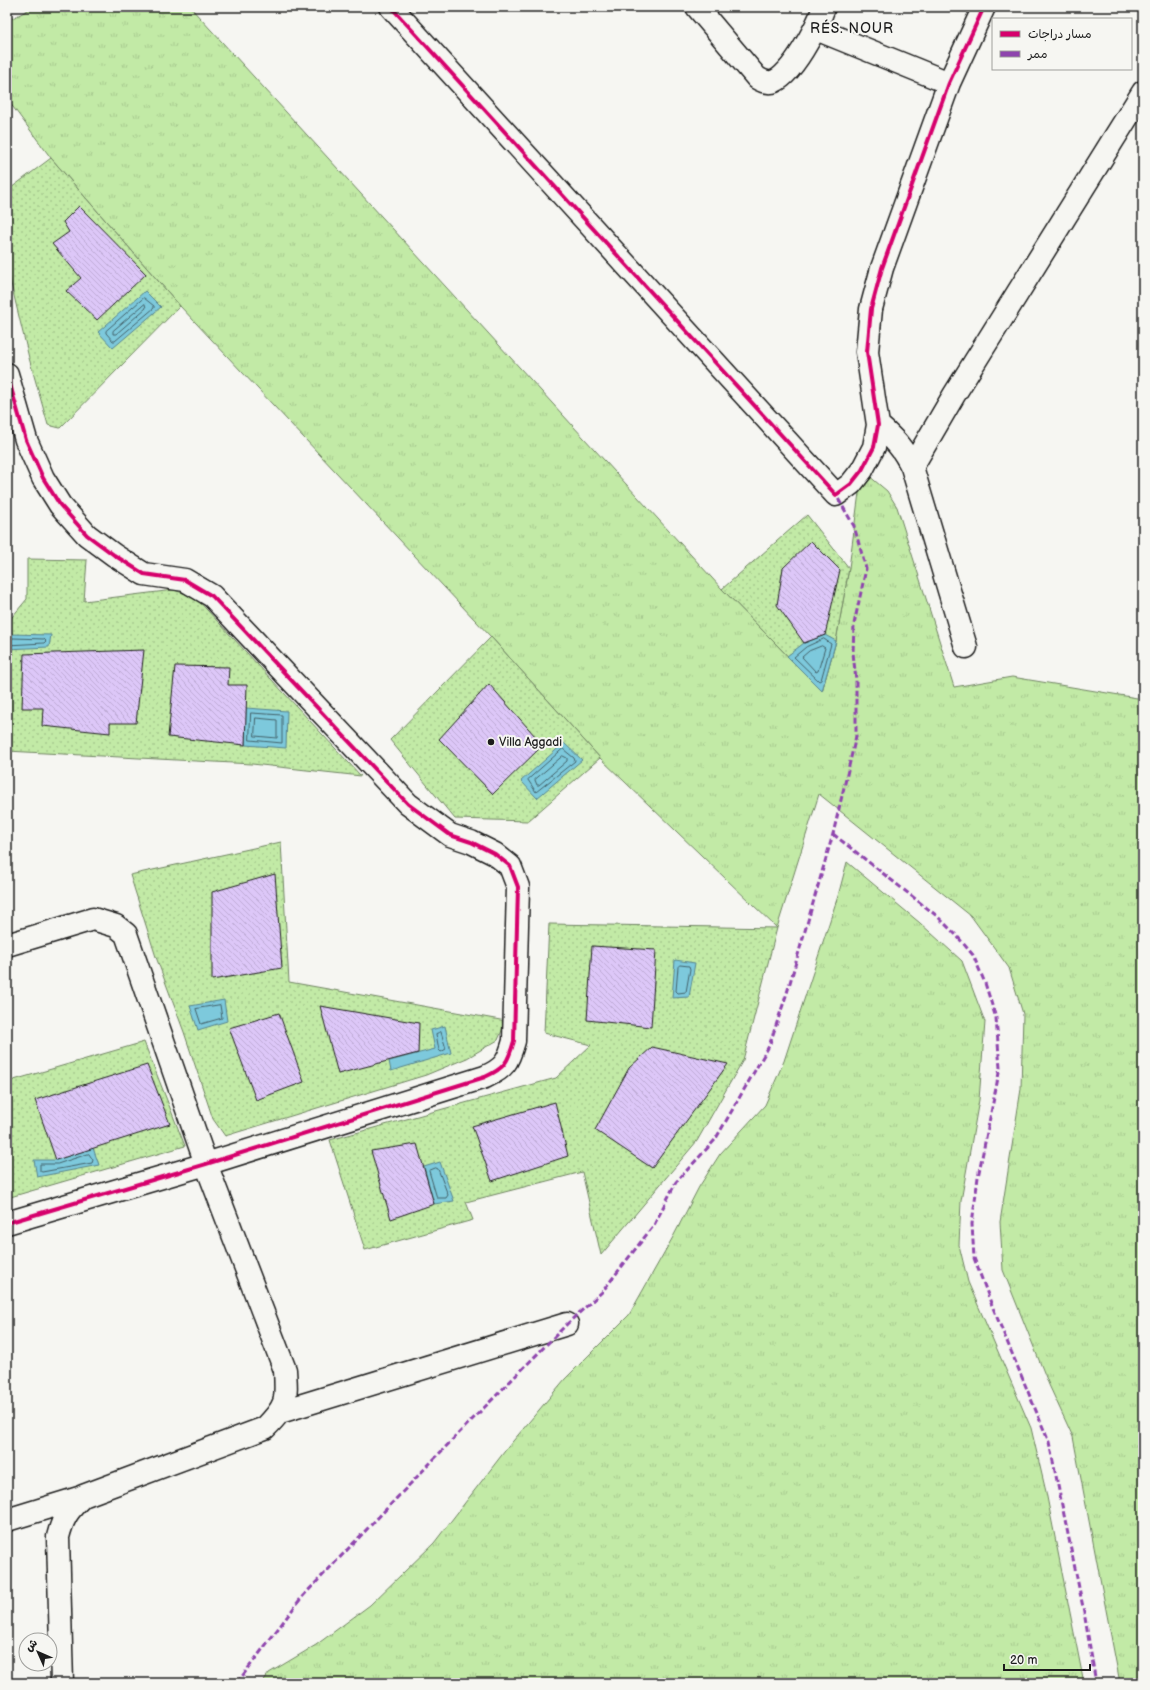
<svg xmlns="http://www.w3.org/2000/svg" width="1150" height="1690" font-family="'Balsamiq Sans','Playpen Sans Arabic',sans-serif">
<style>
.grass{fill:url(#grass-tufts);stroke:#6f8361}
.garden{fill:url(#garden-dots);stroke:#6f8361}
.water{fill:#7dc9dc;stroke:#56848f}
.lines{fill:none;stroke-linecap:round;stroke-linejoin:round}
.shore{stroke:#436169;stroke-width:1}
.building{fill:url(#building-back-hatch);stroke:#1c1c1c}
.street-casing{stroke:#1c1c1c;stroke-width:25}
.street{stroke:#f6f6f2;stroke-width:22}
.quiet{stroke:#8e44ad;stroke-width:3;stroke-dasharray:6 3;stroke-linecap:butt}
.cycleway-casing{stroke:#f6f6f2;stroke-width:6}
.cycleway{stroke:#d6006c;stroke-width:4}
.poi-dot{fill:#1c1c1c;stroke:#f6f6f2;stroke-width:1.5}
.labels{text-anchor:middle;dominant-baseline:central;stroke-width:4;stroke-linejoin:round;paint-order:stroke}
.poi-label{font-size:12px;fill:#1c1c1c;stroke:#f6f6f2;text-anchor:start}
.quarter-label{font-size:14px;letter-spacing:1px;fill:#1c1c1c;stroke:#f6f6f2}
</style>
<defs>
<pattern id="grass-tufts" width="24" height="20" patternUnits="userSpaceOnUse"><rect width="24" height="20" fill="#c2eaa6"/><path d="M3 7l-1-3M5 7V3M7 7l1-3M15 17l-1-3M17 17v-4M19 17l1-3" fill="none" stroke="#a6c88e"/></pattern>
<pattern id="garden-dots" width="8" height="8" patternUnits="userSpaceOnUse"><rect width="8" height="8" fill="#c2eaa6"/><path d="M2 2h.1M6 6h.1" fill="none" stroke="#a6c88e" stroke-width="1.8" stroke-linecap="round"/></pattern>
<pattern id="building-back-hatch" width="6" height="6" patternUnits="userSpaceOnUse"><rect width="6" height="6" fill="#ddc7f8"/><path d="M-1 5l2 2M0 0l6 6M5-1l2 2" fill="none" stroke="#bdaad4"/></pattern>
</defs>
<rect width="100%" height="100%" fill="#f6f6f2"/>
<filter id="ink" filterUnits="userSpaceOnUse"><feTurbulence type="fractalNoise" baseFrequency=".025" numOctaves="2"/><feDisplacementMap in="SourceGraphic" scale="8" xChannelSelector="R" yChannelSelector="G"/><feConvolveMatrix kernelMatrix="1 2 1 2 8 2 1 2 1" color-interpolation-filters="sRGB"/></filter>
<g filter="url(#ink)">
<path class="grass" d="M34 7H190L722 589 822 691 836 641 849 568 862 470 887 491 897 507 954 687 1012 677 1143 699V1683H1120L1073 1437 1049 1385 1003 1270 1000 1222 1021 1089 1023 1014 1009 968 971 916 819 794 777 928 600 758 491 637 180 306 51 158 7 99V21Z
M847 862 920 923 962 961 985 1022 979 1100 961 1201 959 1245 968 1282 1031 1428 1046 1492 1084 1683H262L269 1673 316 1645 370 1605 434 1543 508 1447 565 1379 629 1315 673 1237 699 1187 720 1154 765 1105 784 1061 838 896Z"/>
<path class="garden" d="M51 158 180 306 60 428 48 425 29 358 7 267V191Z
M807 515 849 568 836 641 822 691 722 589Z
M27 559 87 560 84 601 174 590 195 597 361 776 252 764 7 751V623L27 599Z
M491 637 600 758 528 821 455 819 390 740Z
M281 842 289 982 506 1021 498 1040 467 1058 426 1075 225 1136 213 1119 184 1032 156 957 130 875Z
M549 924 777 928 743 1060 697 1141 601 1255 582 1172 466 1202 473 1220 365 1250 330 1140 556 1078 591 1045 544 1033Z
M144 1042 185 1146 7 1198V1082Z"/>
<path class="water" d="M145 291 161 307 113 348 98 332Z
M10 634 51 635 49 647 7 649V638Z
M825 635 836 641 822 691 787 656 804 643Z
M246 708 287 711 286 748 245 745Z
M564 743 582 760 537 798 521 781Z
M675 960 695 963 689 997 672 998Z
M224 1000 227 1021 198 1030 190 1006Z
M445 1026 451 1053 391 1071 389 1061 435 1049 431 1030Z
M93 1148 99 1165 37 1177 34 1160H56Z
M440 1162 454 1201 434 1204 424 1167Z"/>
<g class="lines">
<path class="shore" d="M144 298 154 306V308L115 341H113L106 333V331Z
M145 304 146 308 116 334H113V331Z
M824 639 831 644 821 680 819 681 794 657 806 647Z
M7 640 13 638 44 639 46 641 44 643 7 645
M822 646 825 648 818 671 816 672 802 657 809 651Z
M251 713 282 715V743L250 740Z
M256 718 277 720V738L255 736Z
M563 749 574 758 575 761 536 792 528 780Z
M563 756 567 758V761L539 785H537L535 780Z
M680 965 689 966 690 969 686 992 678 993 676 991 678 967Z
M220 1005 222 1018 201 1024 196 1009Z
M441 1032 446 1049 441 1052 439 1050 436 1034Z
M89 1154 93 1160 92 1163 42 1172 40 1171V1164H57Z
M436 1168 438 1169 448 1195 446 1198H437L429 1171Z"/>
</g>
<path class="building" d="M79 206 146 274 97 320 66 291 81 278 52 244 69 232 63 222Z
M811 541 840 570 825 635 804 643 777 605 783 568Z
M144 650 136 723H110V733L42 726 43 708H22L24 654Z
M175 666 229 667 228 685H247L245 745 168 737Z
M489 684 543 745 493 794 439 739Z
M275 874 282 968 212 980V892Z
M592 946 656 950 651 1027 587 1020Z
M320 1006 419 1023 418 1053 338 1074Z
M279 1013 304 1082 256 1100 229 1028Z
M652 1047 728 1064 652 1168 595 1130 629 1068Z
M147 1065 170 1124 56 1160 35 1100Z
M555 1102 568 1156 492 1181 472 1126Z
M417 1144 434 1204 391 1219 371 1151Z"/>
<g class="lines">
<defs>
<path id="street" d="M391 7 836 495 851 484 862 470 874 447 878 425 867 352 871 309 882 268 949 83 984 7
M697 7 757 78C762 81 766 83 772 82 791 78 818 25 824 7
M816 29 949 83
M7 374 26 440 43 478 60 505 87 535 114 555 144 574 185 580 212 596 408 804 450 835 471 842 495 854 510 866 518 887 514 1041C508 1062 505 1068 485 1077L206 1164 7 1223
M878 425C894 439 903 448 912 467L966 647
M912 467 954 395 1143 92
M7 945 93 919 116 926 126 934 206 1164 285 1370C287 1401 287 1406 265 1428L83 1496C68 1510 63 1517 58 1537L62 1683
M280 1412 567 1324
M7 1520 82 1497"/>
</defs>
<use href="#street" class="street-casing"/>
<use href="#street" class="street"/>
<path class="quiet" d="M833 834 937 916 957 936 973 955 985 983 996 1018 1000 1068 978 1177 972 1224 974 1258 991 1303 1049 1442 1084 1612 1096 1683
M237 1683 302 1597 459 1433 567 1324 602 1292 654 1225 676 1182 715 1140 769 1046 787 993 833 834 856 736V680L853 653 854 624 866 569 854 526 836 495"/>
<defs>
<path id="cycleway" d="M391 7 836 495 851 484 862 470 874 447 878 425 867 352 871 309 882 268 949 83 984 7
M7 374 26 440 43 478 60 505 87 535 114 555 144 574 185 580 212 596 408 804 450 835 471 842 495 854 510 866 518 887 514 1041C508 1062 505 1068 485 1077L206 1164 7 1223"/>
</defs>
<use href="#cycleway" class="cycleway-casing"/>
<use href="#cycleway" class="cycleway"/>
</g>
</g>
<circle class="poi-dot" cx="491" cy="742" r="4"/>
<g class="labels">
<g class="poi-label">
<text x="499" y="742">Villa Aggadi</text>
</g>
<g class="quarter-label">
<text x="852" y="28">RÉS. NOUR</text>
</g>
</g>
<rect width="1150" height="1690" fill="none" stroke="#f6f6f2" stroke-width="24"/>
<rect x="12" y="12" width="1126" height="1666" fill="none" stroke="#1c1c1c" stroke-width="1.5" filter="url(#ink)"/>
<rect x="992" y="18" width="140" height="52" fill="#f6f6f2" stroke="#9f9f9c"/>
<rect x="1000" y="31" width="20" height="6" fill="#d6006c" stroke="#9f9f9c"/>
<text x="1028" y="38" font-size="12" fill="#1c1c1c">مسار دراجات</text>
<rect x="1000" y="51" width="20" height="6" fill="#8e44ad" stroke="#9f9f9c"/>
<text x="1028" y="58" font-size="12" fill="#1c1c1c">ممر</text>
<g transform="translate(38 1652) rotate(315)"><circle r="19" fill="#f6f6f2" stroke="#9f9f9c"/>
<path d="M0-3L7 15L0 10L-7 15Z" fill="#1c1c1c"/>
<text y="-6" font-size="11" font-weight="bold" text-anchor="middle" fill="#1c1c1c">ش</text>
</g>
<path d="M1004 1664v6h86v-6" fill="none" stroke="#1c1c1c" stroke-width="2"/>
<text x="1010" y="1664" font-size="12" fill="#1c1c1c" stroke="#f6f6f2" stroke-width="3" paint-order="stroke">20 m</text>
</svg>
